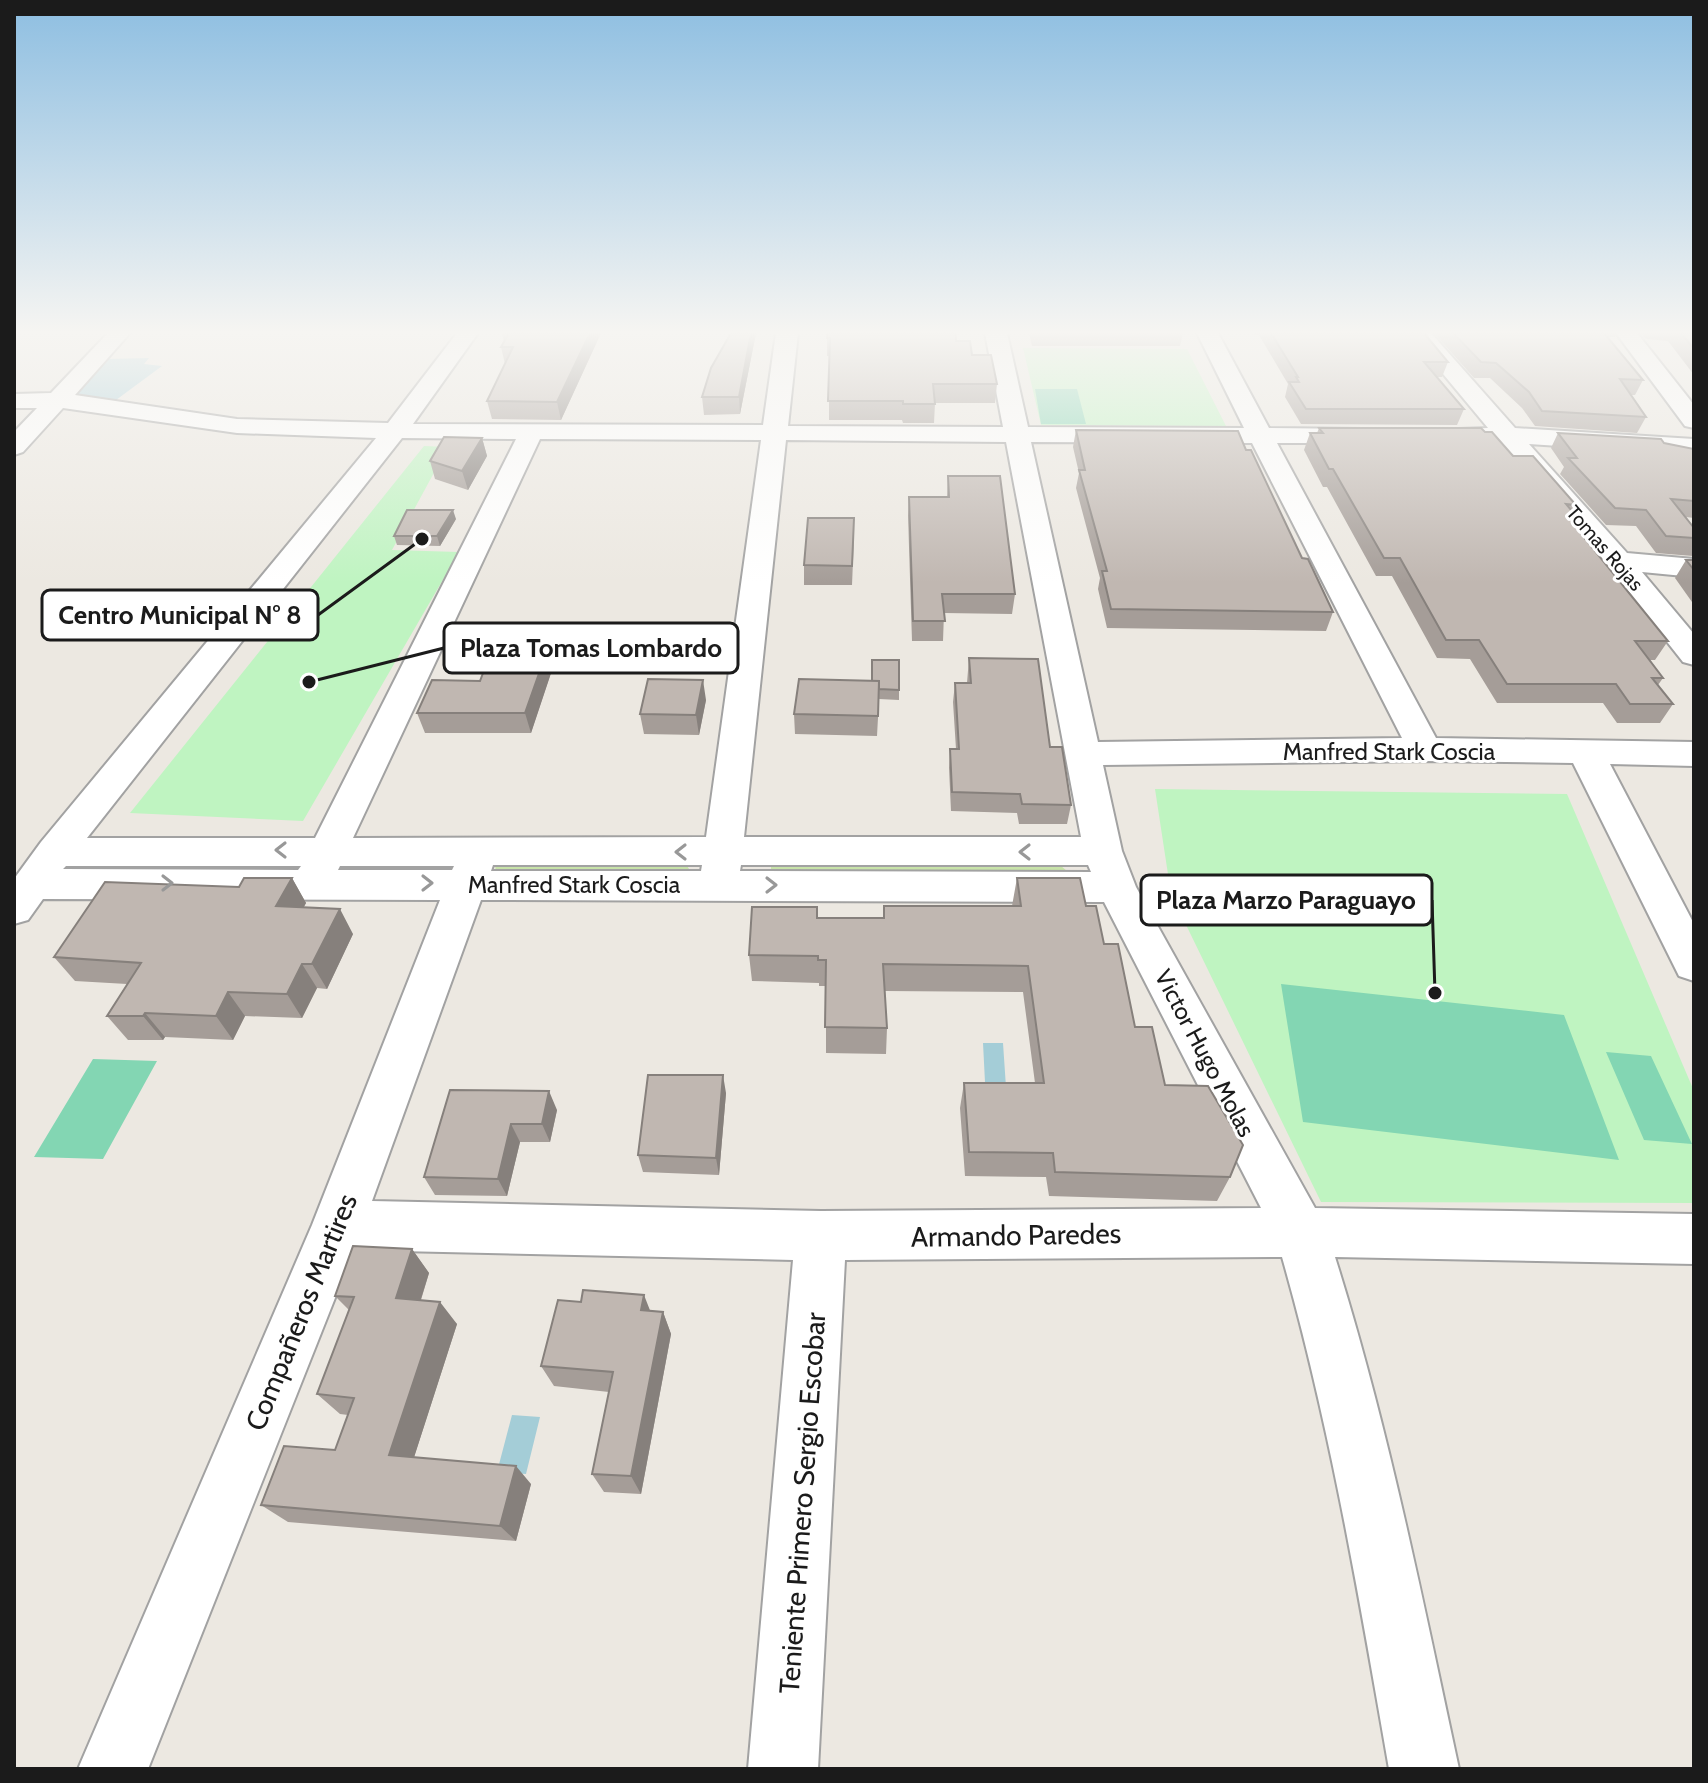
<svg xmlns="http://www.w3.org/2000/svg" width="1708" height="1783" font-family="Cabin,sans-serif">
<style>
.grass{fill:#c8e3a9}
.park{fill:#bff4c1}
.pitch{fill:#83d6b3}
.water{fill:#a4cdd7}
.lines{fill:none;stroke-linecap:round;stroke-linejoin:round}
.minor-casing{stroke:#a2a2a2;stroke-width:4}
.minor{fill:#fff;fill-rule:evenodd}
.wall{fill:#a59d98}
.shaded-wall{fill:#86807c}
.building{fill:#c0b7b1;stroke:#86807c;stroke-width:2}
.oneway{stroke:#989898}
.labels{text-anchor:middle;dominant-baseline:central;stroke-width:6;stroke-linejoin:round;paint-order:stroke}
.far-street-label{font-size:20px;fill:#1b1b1b;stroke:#fff}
.street-label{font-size:24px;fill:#1b1b1b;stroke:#fff}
.near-street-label{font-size:28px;fill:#1b1b1b;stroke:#fff}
.leader{fill:none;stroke:#1b1b1b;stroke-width:3}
.callout-dot{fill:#1b1b1b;stroke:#fff;stroke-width:3}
.callout{fill:#fff;stroke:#1b1b1b;stroke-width:3}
.callout-label{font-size:26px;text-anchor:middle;font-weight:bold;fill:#1b1b1b}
</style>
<rect width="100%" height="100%" fill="#ece8e1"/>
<path class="grass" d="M498 864H686L689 869 684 872 497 870 495 868Z
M777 864 1061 866 1067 871 1066 874 771 872V866Z"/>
<path class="park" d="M1023 348 1187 349 1226 426 1041 425Z
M424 446 448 447 392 550 459 552 303 821 130 813Z
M1155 789 1567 794 1694 1091V1203L1321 1202 1171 894Z"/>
<path class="pitch" d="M1035 389H1077L1086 424H1041Z
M1281 984 1564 1015 1619 1160 1303 1122Z
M1606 1052 1651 1056 1692 1144 1644 1140Z
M93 1059 157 1061 103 1159 34 1157Z"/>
<path class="water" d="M149 358 144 364 162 366 116 400 73 395 106 359Z
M983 1043H1003L1007 1102H986Z
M512 1415 540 1417 526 1474 497 1472Z"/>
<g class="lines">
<defs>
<path id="minor" d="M108 333H130L75 395 237 419 388 423 457 333H478L413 424 763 425 776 333H798L788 426 1003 427 985 333H1007L1028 427 1244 428 1197 333H1218L1269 428 1362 429 1371 431 1374 436 1371 441 1362 443H1277L1436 738 1694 742V766L1610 764 1694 924V981L1679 976 1573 763 1425 761 1103 765 1122 851 1136 887 1315 1208 1694 1214V1264L1335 1257C1388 1425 1422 1597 1459 1769H1389C1359 1597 1330 1425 1282 1257L845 1260 818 1769H748L793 1260 354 1250 148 1769H78L312 1225 440 900 43 899 28 920 14 924V879L41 842 376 438 237 433 63 408 23 452 14 455V432L37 408H14V394L51 393ZM402 438 516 439 315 838H87ZM540 439 761 440 706 837 353 838ZM786 440 1006 442 1081 837H744ZM1031 442 1252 443 1402 738 1098 742ZM493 865H702L701 871H491ZM741 865H1088L1091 872 740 871ZM66 866H301L298 870 63 869ZM340 866H454L452 870H338ZM481 900 1104 902 1261 1208 821 1211 372 1201Z
M1409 333H1431L1515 428 1694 439V455L1529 444 1627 553 1694 559V577L1642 572 1694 634V665L1683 662 1608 567 1501 442 1429 440 1426 435 1429 430 1488 428Z
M1616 333H1637L1694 405V428L1685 426Z"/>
</defs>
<use href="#minor" class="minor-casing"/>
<use href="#minor" class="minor"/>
</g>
<path class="wall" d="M502 333H601L561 420 492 419 487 401 505 364 501 347 504 342Z
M756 333 740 414 704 415 702 397Z
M1029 333H1183L1180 346H1032Z
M1254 333H1424L1448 362 1442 377H1437L1464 409 1457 425 1301 424 1285 397 1288 384 1259 335H1255Z
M1434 333H1617L1615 337H1606L1643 380 1635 395H1631L1646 417 1637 433 1535 426 1522 408 1490 378H1474Z
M1640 333H1694V375L1668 341 1646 339Z
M827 338 956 341 972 355 997 384 995 403H935L934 423H903L902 420H829V356H827Z
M1319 428 1485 432 1576 505 1572 512 1593 536 1588 544 1668 641 1655 660H1650L1663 678 1658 685 1673 704 1660 723H1617L1603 703H1497L1470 659 1437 658 1392 576H1376L1327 487H1323L1304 450 1310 433H1317Z
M1076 430 1246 450 1302 558 1333 612 1326 631 1107 628 1098 589 1100 578 1076 488 1079 473 1073 447Z
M1558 433 1664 443 1694 449V518L1686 517 1694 528V554L1693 556 1656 553 1636 526 1606 525 1560 474 1564 467 1551 448Z
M482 438 487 456 468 490 435 479 430 461Z
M948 476 1015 594 1012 614 944 613 943 641H912L908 516 909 497H947Z
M456 519 440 546 397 545 394 536Z
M854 537 852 585H804V565Z
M1686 560H1694V602H1692L1675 578Z
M969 658 1050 747 1071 805 1067 824H1019L1017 813 951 811 949 768 950 749H956L953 702 955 683H967Z
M553 667 531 733H425L417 713 480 681Z
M799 679 899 690V700L879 699 877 736 795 734 794 714Z
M706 700 699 735 644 734 640 714Z
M292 878 306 903 303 908 353 934 327 989 317 988 302 1018 245 1016 233 1040 165 1037 163 1040H128L107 1016 127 984 75 981 54 957 239 887Z
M1017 878 1086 906 1104 944 1135 1027 1165 1085 1230 1177 1217 1201 1049 1196 1046 1177 965 1176 960 1108 964 1083H1035L1023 992 885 991 887 1028 886 1054 826 1053V986H819V983L752 981 749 955 817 907 818 918H883L1012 906Z
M450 1090 557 1110 550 1142H520L507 1196 435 1195 424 1177Z
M726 1093 719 1175 643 1172 638 1155Z
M412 1249 429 1273 421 1300 457 1324 414 1457 531 1484 516 1541 288 1522 261 1505 335 1450 348 1415 340 1414 317 1394 349 1310 335 1296Z
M650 1311 663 1312 671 1334 641 1494 604 1492 592 1474 609 1392 554 1386 541 1366Z"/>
<path class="shaded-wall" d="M590 333H601L561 420 557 402Z
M751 333H756L740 414 739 397Z
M482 438 487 456 468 490 462 471Z
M453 510 456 519 440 546 437 536Z
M548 648 553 667 531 733 525 713Z
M703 680 706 700 699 735 696 715Z
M292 878 306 903 291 931 276 906Z
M340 909 353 934 327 989 312 964Z
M302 964 317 988 302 1018 287 994Z
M228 992 245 1016 233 1040 216 1016Z
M145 1013 165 1037 163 1040 143 1016Z
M723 1075 726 1093 719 1175 716 1158Z
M549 1091 557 1110 550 1142 542 1124Z
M511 1124 520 1142 507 1196 498 1179Z
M412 1249 429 1273 414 1321 396 1298Z
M644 1295 653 1318 641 1310Z
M440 1302 457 1324 409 1473 389 1455Z
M663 1312 671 1334 641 1494 631 1476Z
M516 1466 531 1484 516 1541 500 1526Z"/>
<path class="building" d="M509 333H590L557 402 487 401 513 347H501Z
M731 333H751L739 397H702L711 368Z
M827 333H956V341H970L972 355H991L997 384H933L935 404H903V401H828L830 338H827Z
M1271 333H1424L1448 362H1424L1464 409H1306L1289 382H1299L1296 377H1298Z
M1453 333H1604L1643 380 1620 379 1646 417 1542 411 1529 392 1496 363 1481 362Z
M1681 333H1694V349Z
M1319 428H1481L1485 432H1492L1513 456H1533L1576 505 1566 504 1593 536 1582 535 1668 641H1635L1663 678H1652L1673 704H1630L1616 684H1507L1479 640H1446L1400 558H1384L1333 469H1329L1310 433H1323Z
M1076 430 1238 431 1246 450H1251L1302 558 1308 559 1333 612 1111 609 1102 571H1107L1079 470H1085Z
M1558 433 1661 439 1664 443 1694 449V501L1671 499 1694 528V538L1666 536 1646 510 1615 508 1568 458H1577Z
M444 437 482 438 462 471 430 461Z
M948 476H1000L1015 594H942L945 621H913L909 497H949Z
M407 510H453L437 536H394Z
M808 518H854L852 566 804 565Z
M1686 560H1694V570Z
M493 647 548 648 525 713H417L432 680 480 681Z
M969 658 1038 659 1050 747H1062L1071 805 1022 804 1020 794 952 792 950 749H959L955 683H971Z
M872 660H899V690L879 689V681H872Z
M648 679 703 680 696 715 640 714Z
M799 679 879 681 878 716 794 714Z
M244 878H292L276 906 340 909 312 964H302L287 994 228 992 216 1016 145 1013 143 1016H107L141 963 54 957 105 882 239 887Z
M1017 878H1080L1086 906H1096L1104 944H1118L1135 1027H1152L1165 1085 1208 1086 1243 1145 1230 1177 1055 1172 1053 1153 969 1152 964 1083H1044L1028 966 883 964 887 1028 825 1027 826 960H818V956L749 955 752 907H817V918H884V906H1021Z
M648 1075H723L716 1158 638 1155Z
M450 1090 549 1091 542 1124H511L498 1179 424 1177Z
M353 1246 412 1249 396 1298 440 1302 389 1455 516 1466 500 1526 261 1505 284 1446 335 1450 354 1398 317 1394 354 1297 335 1296Z
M583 1290 644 1295 641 1310 663 1312 631 1476 592 1474 613 1372 541 1366 558 1300 581 1302Z"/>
<defs><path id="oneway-chevron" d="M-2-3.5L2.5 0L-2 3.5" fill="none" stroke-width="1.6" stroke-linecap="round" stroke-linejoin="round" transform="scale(2)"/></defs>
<g class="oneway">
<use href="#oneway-chevron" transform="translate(281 850) rotate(180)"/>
<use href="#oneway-chevron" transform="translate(681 852) rotate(-180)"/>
<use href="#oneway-chevron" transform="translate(1025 852) rotate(180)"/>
<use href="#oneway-chevron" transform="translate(167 883)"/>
<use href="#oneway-chevron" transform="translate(427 883)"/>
<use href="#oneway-chevron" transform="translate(771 885)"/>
</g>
<linearGradient id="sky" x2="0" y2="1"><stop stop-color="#8dbee1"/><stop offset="0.57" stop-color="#f6f5f2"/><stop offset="1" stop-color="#f6f5f2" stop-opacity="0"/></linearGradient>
<rect width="1708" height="583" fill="url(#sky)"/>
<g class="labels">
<g class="far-street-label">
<text transform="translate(1605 548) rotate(49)">Tomas Rojas</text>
</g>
<g class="street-label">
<text x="1389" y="751">Manfred Stark Coscia</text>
<text x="574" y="884">Manfred Stark Coscia</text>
<text transform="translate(1205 1053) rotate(62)">Victor Hugo Molas</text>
</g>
<g class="near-street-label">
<text transform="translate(1016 1235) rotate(-1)">Armando Paredes</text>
<text transform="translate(301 1312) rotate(-68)">Compañeros Martires</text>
<text transform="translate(802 1503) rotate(-86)">Teniente Primero Sergio Escobar</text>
</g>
</g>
<path class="leader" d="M422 539L318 615M309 682L444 648M1435 993L1432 900"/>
<g class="callout-dot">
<circle cx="422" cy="539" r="8"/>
<circle cx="309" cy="682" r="8"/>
<circle cx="1435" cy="993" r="8"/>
</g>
<g class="callout">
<rect x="42" y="590" width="276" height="50" rx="8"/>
<rect x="444" y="623" width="294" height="50" rx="8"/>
<rect x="1141" y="875" width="291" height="50" rx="8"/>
</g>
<g class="callout-label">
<text x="180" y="624">Centro Municipal N° 8</text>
<text x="591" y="657">Plaza Tomas Lombardo</text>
<text x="1286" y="909">Plaza Marzo Paraguayo</text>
</g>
<rect width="1708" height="1783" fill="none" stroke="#1b1b1b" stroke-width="32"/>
</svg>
